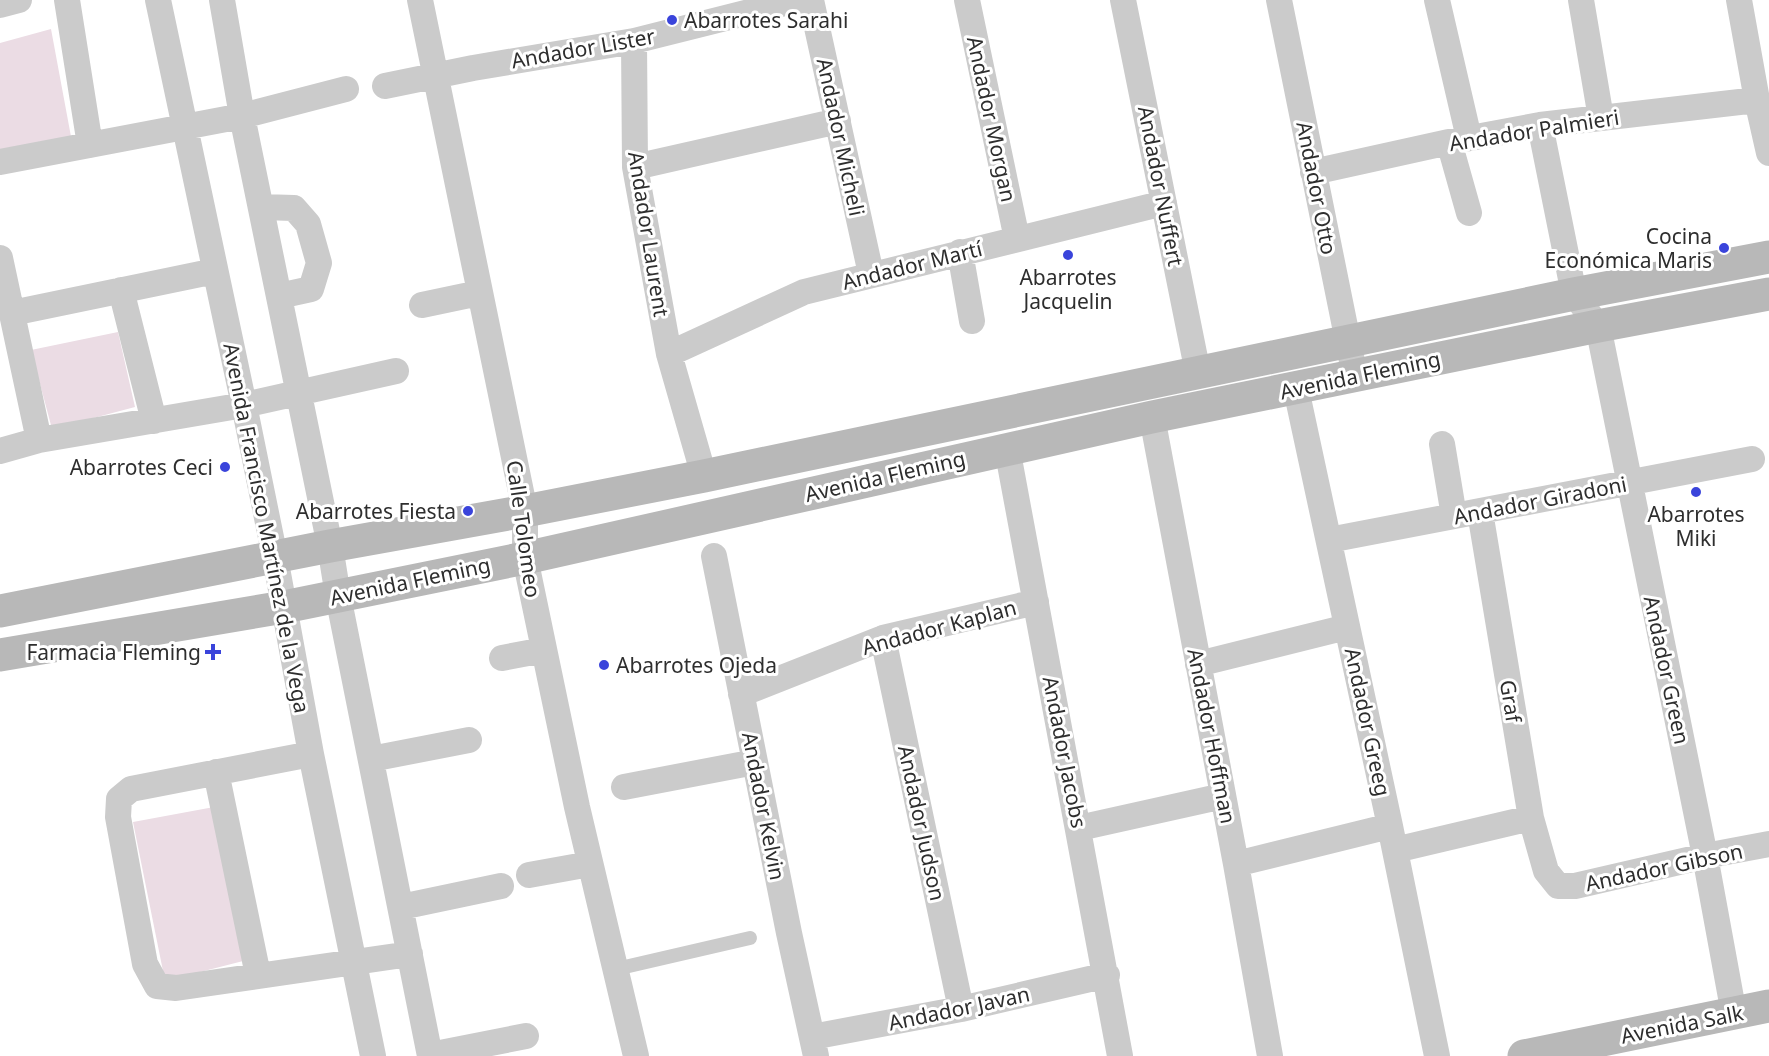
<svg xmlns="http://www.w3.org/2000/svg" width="1769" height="1056" font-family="'Noto Sans',sans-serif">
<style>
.green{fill:#ebdce4}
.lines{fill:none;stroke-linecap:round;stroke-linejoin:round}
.lane{stroke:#cbcbcb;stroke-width:14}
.street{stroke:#cbcbcb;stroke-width:26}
.secondary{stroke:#b8b8b8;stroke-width:33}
.poi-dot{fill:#3a44db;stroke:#fff;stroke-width:2}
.labels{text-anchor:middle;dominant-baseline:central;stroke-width:6;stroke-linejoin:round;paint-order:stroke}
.poi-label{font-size:21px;fill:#2e2e2e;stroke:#fff;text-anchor:end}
.street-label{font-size:21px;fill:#2e2e2e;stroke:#fff}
</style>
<rect width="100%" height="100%" fill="#fff"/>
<path class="green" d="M51 29 72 142 0 150V43Z
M118 332 135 407 52 429 31 350Z
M214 807 247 960 165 981 133 822Z"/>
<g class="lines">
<path class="lane" d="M616 969 750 938"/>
<path class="street" d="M67 0 90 145
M158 0 244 405 275 557 311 754 373 1056
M222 0 242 116 330 546 338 596 430 1056
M420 0 525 511V558L577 807 636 1056
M811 0 871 274
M967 0 1017 239
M1123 0 1198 373
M1279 0 1355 376
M1437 0 1469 138
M1581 0 1601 118
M1739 0 1757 100 1769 153
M0 5 19 0
M634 41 635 167 669 354 704 476
M385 86 473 68 634 41 797 0
M1540 125 1574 294 1598 326 1705 856 1734 1014
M1449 142 1469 213
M0 162 242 116 346 89
M635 167 838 121
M1313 172 1449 142 1540 125 1757 100
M261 207 294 208 308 224 319 263 311 289 279 296
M960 252 972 321
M0 258 39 440
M121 290 154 421
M422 305 479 293
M12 313 215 271
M669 354 804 292 1164 203
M1296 389 1390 826 1437 1056
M1152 417 1236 864 1270 1056
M1442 444 1454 516
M1007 448 1120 1056
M0 451 39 440 244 405 396 371
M1480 512 1531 818 1546 871 1558 886H1575L1705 856 1769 844
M1329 540 1752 459
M714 556 789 933 816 1056
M883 638 961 1009
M502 658 544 650
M1198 664 1347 627
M741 694 883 638 1036 602
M311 754 131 789 119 799 118 817 145 964 157 986 176 988 410 954
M371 759 469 740
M216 772 258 975
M624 787 755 762
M1079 828 1223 796
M1395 850 1531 818
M1236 864 1390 826
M529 875 590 864
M401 907 501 886
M812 1037 961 1009 1107 975
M430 1055 526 1036"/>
<path class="secondary" d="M0 611 330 546 525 511 704 476 1574 294 1769 257
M0 655 284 607 525 558 1152 417 1598 326 1769 294
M1524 1056 1769 1006"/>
</g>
<g class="poi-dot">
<circle cx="672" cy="20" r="6"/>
<circle cx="1724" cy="248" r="6"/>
<circle cx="1068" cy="255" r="6"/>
<circle cx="225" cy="467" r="6"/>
<circle cx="1696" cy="492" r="6"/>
<circle cx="468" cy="511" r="6"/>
<path d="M210 643h6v6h6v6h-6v6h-6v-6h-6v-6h6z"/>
<circle cx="604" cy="665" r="6"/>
</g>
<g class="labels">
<g class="poi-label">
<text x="684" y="20" text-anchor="start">Abarrotes Sarahi</text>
<text x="1712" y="236">Cocina<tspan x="1712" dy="24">Económica Maris</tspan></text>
<text x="1068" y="277" text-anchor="middle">Abarrotes<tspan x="1068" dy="24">Jacquelin</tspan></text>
<text x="213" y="467">Abarrotes Ceci</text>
<text x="456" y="511">Abarrotes Fiesta</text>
<text x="1696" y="514" text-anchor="middle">Abarrotes<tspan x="1696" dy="24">Miki</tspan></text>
<text x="201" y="652">Farmacia Fleming</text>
<text x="616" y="665" text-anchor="start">Abarrotes Ojeda</text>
</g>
<g class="street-label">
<text transform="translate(583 48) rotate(-10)">Andador Lister</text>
<text transform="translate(992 119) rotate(78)">Andador Morgan</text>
<text transform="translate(1534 130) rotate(-9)">Andador Palmieri</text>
<text transform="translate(841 137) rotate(78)">Andador Micheli</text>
<text transform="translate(1161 186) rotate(79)">Andador Nuffert</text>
<text transform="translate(1317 188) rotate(79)">Andador Otto</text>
<text transform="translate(649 234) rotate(81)">Andador Laurent</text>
<text transform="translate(912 265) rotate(-14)">Andador Martí</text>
<text transform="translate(1360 375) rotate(-12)">Avenida Fleming</text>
<text transform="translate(885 476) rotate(-13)">Avenida Fleming</text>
<text transform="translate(1540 500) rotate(-11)">Andador Giradoni</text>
<text transform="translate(267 528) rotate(79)">Avenida Francisco Martínez de la Vega</text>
<text transform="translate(524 529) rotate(82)">Calle Tolomeo</text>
<text transform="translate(410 581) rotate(-12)">Avenida Fleming</text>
<text transform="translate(939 627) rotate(-15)">Andador Kaplan</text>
<text transform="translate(1667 670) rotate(78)">Andador Green</text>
<text transform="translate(1511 701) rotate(81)">Graf</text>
<text transform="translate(1368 722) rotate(78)">Andador Greeg</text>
<text transform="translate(1212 736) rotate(79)">Andador Hoffman</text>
<text transform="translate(1065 752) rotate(79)">Andador Jacobs</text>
<text transform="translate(764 806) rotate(79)">Andador Kelvin</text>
<text transform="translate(922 823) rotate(78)">Andador Judson</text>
<text transform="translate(1664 867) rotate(-12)">Andador Gibson</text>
<text transform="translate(959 1008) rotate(-12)">Andador Javan</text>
<text transform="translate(1682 1024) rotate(-11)">Avenida Salk</text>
</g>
</g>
</svg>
